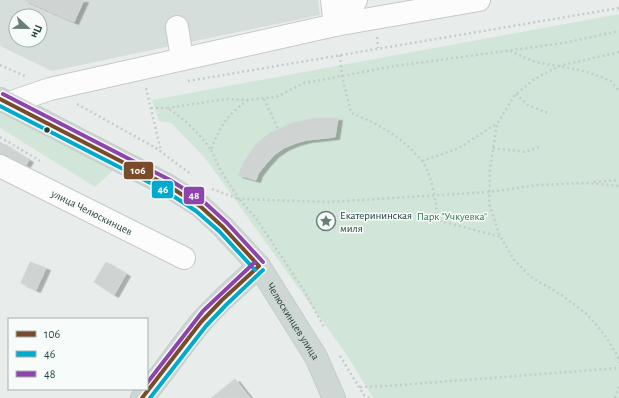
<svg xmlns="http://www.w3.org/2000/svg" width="619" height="398" font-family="'Alegreya Sans',sans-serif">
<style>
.built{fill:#d6dedb;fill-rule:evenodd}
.green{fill:#d1e6d8}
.building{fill:#cfd4d2;stroke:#d1d6d4;filter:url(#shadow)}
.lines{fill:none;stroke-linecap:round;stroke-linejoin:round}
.minor-casing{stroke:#c5cac8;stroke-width:24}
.major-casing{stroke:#c3ccc9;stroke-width:24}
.path{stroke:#c3ccca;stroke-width:2.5;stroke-dasharray:2 3;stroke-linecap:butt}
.minor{stroke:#fcfcfc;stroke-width:22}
.major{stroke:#cfd7d5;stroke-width:22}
.bus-1-casing{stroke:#f7fbf9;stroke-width:7}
.bus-2-casing{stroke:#f7fbf9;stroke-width:7}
.bus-3-casing{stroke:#f7fbf9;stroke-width:7}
.bus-1{stroke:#7a4b2a;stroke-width:4}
.bus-2{stroke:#00a9ce;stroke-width:4}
.bus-3{stroke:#8e44ad;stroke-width:4}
.bus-dot{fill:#24423a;stroke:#f7fbf9;stroke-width:1.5}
.labels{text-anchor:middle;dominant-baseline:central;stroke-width:3;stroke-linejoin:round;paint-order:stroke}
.street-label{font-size:11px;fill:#24423a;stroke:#f7fbf9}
.poi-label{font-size:11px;fill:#24423a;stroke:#f7fbf9;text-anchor:start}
.park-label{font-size:11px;fill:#2d7a4b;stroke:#f7fbf9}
.line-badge{stroke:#f7fbf9;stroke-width:1.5}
.badge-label{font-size:11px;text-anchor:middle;font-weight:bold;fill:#fff}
</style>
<defs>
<filter id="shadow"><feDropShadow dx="4.5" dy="2.5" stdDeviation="0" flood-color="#0004"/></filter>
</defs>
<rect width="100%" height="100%" fill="#e8edeb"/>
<path class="built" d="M0 0H318L320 15 52 71 0 46ZM16 16H40V40H16Z"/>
<path class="green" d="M619 14V398H373L346 354 205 158 171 123 159 121 152 100Z
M0 106 117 167 95 187 0 128Z"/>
<path class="building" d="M24 0H84L74 22Z
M315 118H338L335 137 307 140 296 143 284 148 274 155 265 165 258 174 256 180 238 175 244 162 256 144 270 133 292 123Z
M0 142 29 160 26 165 6 155 0 154Z
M30 262 46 268 36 290 21 283Z
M106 262 126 274 114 295 94 282Z
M235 379 250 398H211Z"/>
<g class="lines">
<defs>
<g id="minor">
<path d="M332 0 335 25"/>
<path d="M335 25 355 2 356 0"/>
<path d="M177 27 182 59"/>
<path d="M9 103 50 89 335 25 479 0"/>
<path id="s1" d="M0 166 184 258"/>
</g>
<g id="major">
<path id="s2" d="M0 99 167 185 200 206 223 227 259 266 316 357 334 398"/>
<path d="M142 398C163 374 180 347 201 322 218 302 240 284 259 266"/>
</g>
</defs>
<use href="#minor" class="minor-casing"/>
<use href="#major" class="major-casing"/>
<path class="path" d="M377 37 378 48
M510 51 535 62 580 70 596 75 611 81 619 91
M619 52 559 66 533 80 514 96 497 124 490 168 489 203 499 234 514 260 531 277 560 294 588 315 606 337 617 355 619 363
M340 55 342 76 351 113C375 122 396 134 414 152 416 155 420 158 422 161 432 175 437 204 437 220L501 237
M0 65 25 76
M188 81 619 8
M146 88 161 151
M516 94 529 106 549 113
M264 99 278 129
M248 100C227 115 220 126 211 150 199 133 185 119 167 108L226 99 248 100 276 97 304 83 395 66 564 43 619 31
M77 104 156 148 192 175
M151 108H167
M0 137 40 161
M493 148 525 152 539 147
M211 150 221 171 239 199 328 202 489 192 538 185 586 183 619 186
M422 161 459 148 496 124
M594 182 619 180
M212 189 239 199 256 218 305 292 325 329
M340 356 364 395 370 398
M360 387 387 386 619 368
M615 398 619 385"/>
<use href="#minor" class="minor"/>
<use href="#major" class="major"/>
<defs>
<path id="bus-1" d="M0 99 167 185 200 206 223 227 259 266
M142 398 201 322 222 300 259 266"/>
<path id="bus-2" d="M0 106 164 190 196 211 219 231 255 270
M150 398 206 326 226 305 263 270"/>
<path id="bus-3" d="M3 94 170 180 203 201 227 223 263 262
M147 383 203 311 255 262"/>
</defs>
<use href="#bus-1" class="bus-1-casing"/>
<use href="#bus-2" class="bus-2-casing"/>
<use href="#bus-3" class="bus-3-casing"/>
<use href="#bus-1" class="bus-1"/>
<use href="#bus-2" class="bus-2"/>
<use href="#bus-3" class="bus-3"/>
</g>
<defs>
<symbol id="sight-ring" viewBox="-11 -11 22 22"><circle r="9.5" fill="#f7fbf9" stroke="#697e78" stroke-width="1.5"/><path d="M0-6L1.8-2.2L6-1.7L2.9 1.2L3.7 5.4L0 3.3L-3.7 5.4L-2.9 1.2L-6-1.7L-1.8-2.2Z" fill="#697e78"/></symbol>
</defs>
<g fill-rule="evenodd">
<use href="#sight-ring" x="315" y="210" width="22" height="22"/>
</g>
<circle class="bus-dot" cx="47" cy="130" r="3.5"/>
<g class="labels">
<g class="street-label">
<text stroke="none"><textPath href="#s1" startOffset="103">улица Челюскинцев</textPath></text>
<text stroke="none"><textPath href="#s2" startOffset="376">Челюскинцев улица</textPath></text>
</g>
<g class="poi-label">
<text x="340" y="215">Екатерининская<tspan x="340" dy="13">миля</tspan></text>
</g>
<g class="park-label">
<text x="452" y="216">Парк "Учкуевка"</text>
</g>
</g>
<g class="line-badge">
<rect x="123" y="161" width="31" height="19" rx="4" fill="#7a4b2a"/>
<rect x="151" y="180" width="23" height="19" rx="4" fill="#00a9ce"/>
<rect x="183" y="186" width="22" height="19" rx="4" fill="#8e44ad"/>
</g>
<g class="badge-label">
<text x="138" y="174">106</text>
<text x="163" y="193">46</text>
<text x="194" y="199">48</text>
</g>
<rect x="8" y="318" width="140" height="72" fill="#f7fbf9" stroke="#a3b1ad"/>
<rect x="16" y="331" width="20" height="6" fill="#7a4b2a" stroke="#a3b1ad"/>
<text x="44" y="338" font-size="12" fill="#24423a">106</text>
<rect x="16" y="351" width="20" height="6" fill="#00a9ce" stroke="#a3b1ad"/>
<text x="44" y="358" font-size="12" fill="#24423a">46</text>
<rect x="16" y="371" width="20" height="6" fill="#8e44ad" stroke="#a3b1ad"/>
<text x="44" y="378" font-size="12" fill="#24423a">48</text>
<g transform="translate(28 28) rotate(112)"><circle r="19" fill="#f7fbf9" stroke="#a3b1ad"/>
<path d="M0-3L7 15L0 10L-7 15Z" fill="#697e78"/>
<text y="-6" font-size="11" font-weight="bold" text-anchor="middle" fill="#24423a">Пн</text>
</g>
</svg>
